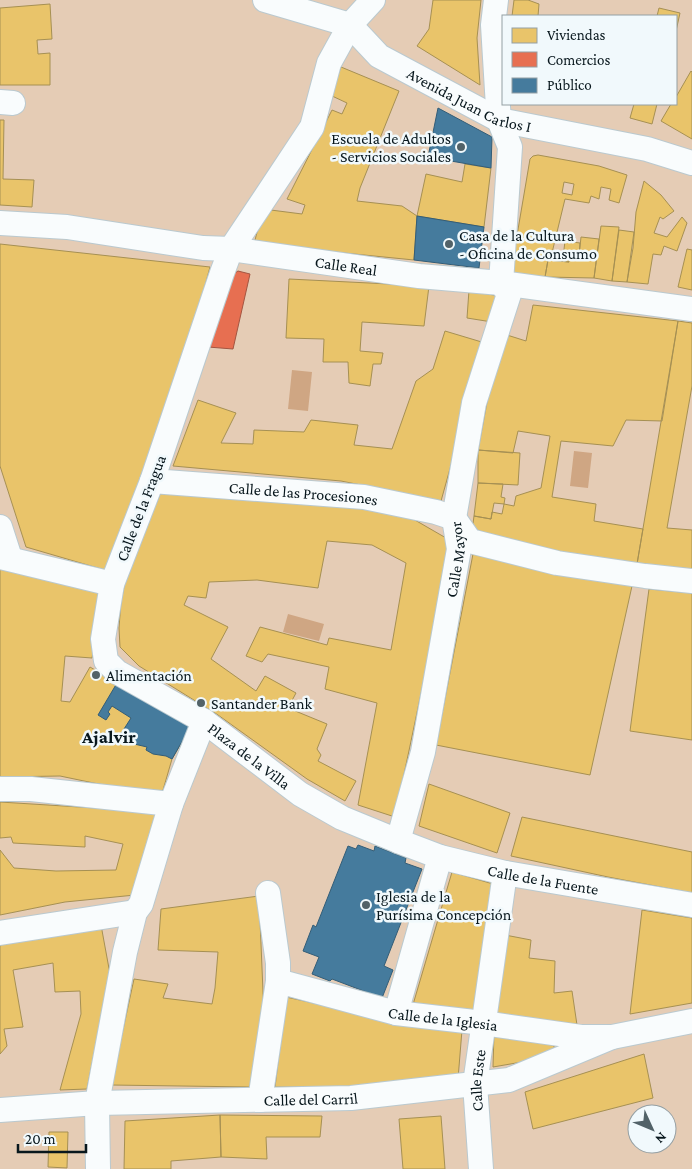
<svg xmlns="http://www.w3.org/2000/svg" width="692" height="1169" font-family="'Crimson Pro',serif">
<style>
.green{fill:#e5ccb5;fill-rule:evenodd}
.water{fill:#cfa683}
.homes{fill:#e9c46a;stroke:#a69053;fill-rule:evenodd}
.shops{fill:#e76f51;stroke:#a45541}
.public{fill:#457b9d;stroke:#335d77}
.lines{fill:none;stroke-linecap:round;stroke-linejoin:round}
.street-casing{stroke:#bac9cf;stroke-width:26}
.street{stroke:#f9fcfd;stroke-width:24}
.poi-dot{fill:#526268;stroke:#f1f9fc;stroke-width:2}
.labels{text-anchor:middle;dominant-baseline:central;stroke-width:5;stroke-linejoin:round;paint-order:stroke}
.street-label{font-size:16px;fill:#08171d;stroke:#f1f9fc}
.poi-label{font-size:16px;fill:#08171d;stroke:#f1f9fc;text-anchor:start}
.quarter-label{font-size:19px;font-weight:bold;fill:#08171d;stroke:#f1f9fc}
</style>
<rect width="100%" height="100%" fill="#daecf2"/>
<path class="green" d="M0 0H692V1169H0ZM503 16H676V104H503ZM637 1114H667V1144H637Z"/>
<path class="water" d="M292 370 312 372 308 411 288 409Z
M574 451 592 453 588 488 570 486Z
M288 614 324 624 319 641 283 632Z"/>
<path class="homes" d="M433 0H481L477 38 480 85 417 46 429 29Z
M514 0H528L539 4 538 16H512Z
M50 4 52 39 37 40 38 54 50 53V85H0V8Z
M659 8 680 13 676 31V16H657Z
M341 67 399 91 360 188 357 201 402 206 417 216 414 260 254 244 263 209 302 214 305 205 287 199 332 110 342 114 347 103 330 95Z
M691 71 692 72V139L661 121 671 104H676V97Z
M634 104H657L652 124 630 118Z
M0 120H4L3 179 34 180 32 207 0 205Z
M538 155 599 166 627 175 619 203 609 200 611 189 601 187 599 199 591 196 589 203 565 199 551 257 514 253 530 159 533 156ZM564 182 574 184 572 195 562 193Z
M465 164 491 168 484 227 417 216 426 174 462 182Z
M644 181 661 195 674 211 663 219 660 217 654 233 667 237 682 217 687 223 677 251 664 246 661 255 653 254 648 284 627 282 633 248 636 212Z
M601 226 619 227 612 281 594 278Z
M619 230 634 232 627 282 612 281Z
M581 237 599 239 594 278 545 277 548 260 569 262V255L579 256Z
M565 241 580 243 579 256 569 255V262L548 260 545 277 511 274 514 253 563 258Z
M0 244 210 267 182 372 108 571 26 547 0 466Z
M687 249 692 250V290L678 287Z
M289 279 429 286 424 326 362 322 360 351 383 353 381 364H373L370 386 349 383 348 362H323L324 339 286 338Z
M469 290 498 296 492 322 467 318Z
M533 305 678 321 662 421 626 420 613 446 561 441 552 497 596 504 594 521 643 529 637 564 554 551 472 531 474 516 491 519 492 512 502 514 504 504 514 506 516 496 541 488 550 436 518 431 513 453 478 450 488 397 507 335 526 341Z
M678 321 692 323V386L667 528 692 530V569L637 564Z
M445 331 485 343 441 501 341 481 173 466 198 400 236 413 221 443 253 444 254 430 304 432 311 420 358 425 354 445 392 449 416 381 433 369Z
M478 450 520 453 518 485 478 483Z
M478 483 503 484 501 497 505 498 504 504 494 503 491 519 474 516Z
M161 492 381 508 401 512 453 542 395 817 358 805 377 703 325 689 329 667 268 654 262 662 246 656 260 627 327 645 329 638 391 650 406 563 372 545 327 541 318 588 257 580 209 582 206 598 188 596 184 605 228 627 211 659 256 691 265 676 296 693 288 708 327 724 317 749 321 755 318 761 356 781 345 801 307 779 218 715 139 666 120 647 119 628 121 601 127 573Z
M473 554 632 586 590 775 436 745Z
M0 565 98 587 103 595 92 658 65 656 61 701 70 702 90 667 191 726 172 759 161 797 60 776 0 777Z
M649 589 692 593V740L630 731Z
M429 784 510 813 497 853 419 826Z
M0 802 159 812 135 895 65 902 0 915V850L14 868 56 871 116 870 123 844 85 836V847L13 843 11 837 0 838Z
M522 817 692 852V893L608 877 511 856Z
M452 872 500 886 478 1018 412 1008Z
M259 896 264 1016 251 1087 111 1085 134 979 168 984 163 998 212 1004 215 988 218 952 158 950 161 909Z
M642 910 692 918V1003L630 1014Z
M101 925 110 974 87 1089 60 1090 81 1014 80 991 55 992 53 963 13 970 23 1027 4 1029 7 1046 0 1054V942Z
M505 935 531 940 529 958 555 961 554 993 572 991 577 1025 494 1015Z
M286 997 373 1016 462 1030 458 1079 365 1088 275 1087Z
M494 1032 554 1038V1052L522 1062 493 1067Z
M644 1054 653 1098 533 1129 525 1092Z
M220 1115 221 1157 171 1161V1169H124L125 1121Z
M220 1115 322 1116 320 1137H266L267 1159 221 1157Z
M441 1116 445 1169H403L399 1119Z
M49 1132H68L67 1168 48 1167Z"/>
<path class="shops" d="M238 271 250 274 233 349 208 347 230 276Z"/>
<path class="public" d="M438 108 492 137 491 168 428 157Z
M417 216 484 227 479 268 414 260Z
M117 683 191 726 172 759 166 756 153 754 146 750 147 747 117 740 131 718 112 706 108 712 110 714 106 720 98 715Z
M358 845 374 851 375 846 406 858 405 863 422 869 384 966 393 970 382 998 332 979 330 981 312 974 319 957 303 951 313 925 316 927 348 846 356 849Z"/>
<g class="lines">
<defs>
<g id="street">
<path id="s1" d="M265 0 350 25 379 56 499 120 647 149 692 163"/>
<path id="s2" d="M373 0 350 25 329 63 312 127 231 249 222 273 152 481 112 584 103 639 106 661 117 672 204 721 300 794 342 818 398 841 440 857 505 873 692 905"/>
<path d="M0 102 13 103"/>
<path id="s3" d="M0 223 67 227 203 248 231 249 419 276 501 283 692 309"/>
<path id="s4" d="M152 481 364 497 436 512 454 518 470 541 557 563 645 576 692 581"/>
<path d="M0 527 10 558"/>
<path d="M0 557 112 584"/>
<path d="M0 789H31L171 804"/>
<path id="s5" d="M398 841 423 752 459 549 454 518 474 403 509 294 501 283 510 147 499 120 498 107 493 25 496 0"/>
<path d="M268 893 278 963V981"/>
<path d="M0 933 135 912"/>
<path d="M396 1013 440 857"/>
<path id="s6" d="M260 1100 278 981 396 1013 483 1023 581 1037H612L692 1021"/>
<path id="s7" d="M0 1110 97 1103 351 1098 509 1080 612 1037"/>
<path d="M98 1169 97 1103 125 952 135 912 141 904 171 804 204 721"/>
<path id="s8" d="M481 1169 475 1084 505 873"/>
</g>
</defs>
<use href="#street" class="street-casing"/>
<use href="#street" class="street"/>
</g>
<g class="poi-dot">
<circle cx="461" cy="147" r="5"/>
<circle cx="449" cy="244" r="5"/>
<circle cx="96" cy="675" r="5"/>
<circle cx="201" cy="703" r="5"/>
<circle cx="366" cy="905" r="5"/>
</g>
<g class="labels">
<g class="street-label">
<text stroke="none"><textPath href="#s1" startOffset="232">Avenida Juan Carlos I</textPath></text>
<text stroke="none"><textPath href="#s3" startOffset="349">Calle Real</textPath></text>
<text stroke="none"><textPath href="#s4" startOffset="152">Calle de las Procesiones</textPath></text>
<text transform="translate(141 508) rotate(-69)">Calle de la Fragua</text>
<text stroke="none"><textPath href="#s5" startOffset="288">Calle Mayor</textPath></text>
<text stroke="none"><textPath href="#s2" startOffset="896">Plaza de la Villa</textPath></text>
<text stroke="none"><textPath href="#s2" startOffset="1219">Calle de la Fuente</textPath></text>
<text stroke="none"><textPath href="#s6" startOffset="290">Calle de la Iglesia</textPath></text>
<text stroke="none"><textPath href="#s8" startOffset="89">Calle Este</textPath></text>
<text stroke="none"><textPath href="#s7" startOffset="311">Calle del Carril</textPath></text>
</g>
<g class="poi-label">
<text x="451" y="138" text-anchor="end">Escuela de Adultos<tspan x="451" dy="18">- Servicios Sociales</tspan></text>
<text x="459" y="235">Casa de la Cultura<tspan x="459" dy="18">- Oficina de Consumo</tspan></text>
<text x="106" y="675">Alimentación</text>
<text x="211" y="703">Santander Bank</text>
<text x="376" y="896">Iglesia de la<tspan x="376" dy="18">Purísima Concepción</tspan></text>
</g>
<g class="quarter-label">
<text x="109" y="736">Ajalvir</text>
</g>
</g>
<rect x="502" y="15" width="175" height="90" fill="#f1f9fc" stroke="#949fa3"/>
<rect x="512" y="28" width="25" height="15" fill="#e9c46a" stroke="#949fa3"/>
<text x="547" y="40" font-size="15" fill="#08171d">Viviendas</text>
<rect x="512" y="52" width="25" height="15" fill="#e76f51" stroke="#949fa3"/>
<text x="547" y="65" font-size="15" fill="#08171d">Comercios</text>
<rect x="512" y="78" width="25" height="15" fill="#457b9d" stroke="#949fa3"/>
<text x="547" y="90" font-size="15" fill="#08171d">Público</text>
<g transform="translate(652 1129) rotate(134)"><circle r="24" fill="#f1f9fc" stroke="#949fa3"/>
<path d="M0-4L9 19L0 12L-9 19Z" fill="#526268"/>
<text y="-8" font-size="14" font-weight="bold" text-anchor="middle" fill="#08171d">N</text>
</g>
<path d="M18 1144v8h68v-8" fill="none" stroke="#08171d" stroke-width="2.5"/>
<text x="25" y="1144" font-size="15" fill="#08171d" stroke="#f1f9fc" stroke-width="4" paint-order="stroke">20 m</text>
</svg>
